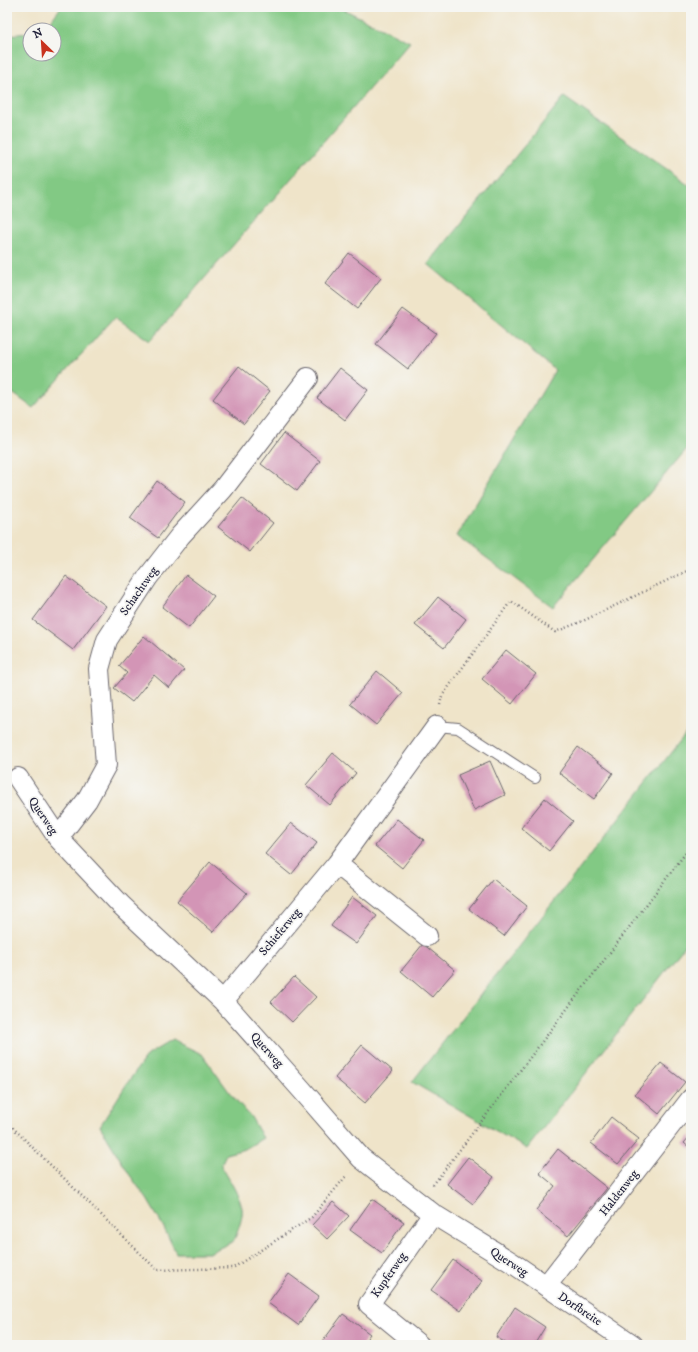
<svg xmlns="http://www.w3.org/2000/svg" width="698" height="1352" font-family="'IM FELL DW Pica',serif">
<style>
.green{fill:#82c984;stroke:#527660}
.building{fill:#d395b6}
.lines{fill:none;stroke-linecap:round;stroke-linejoin:round}
.service-casing{stroke:#6a666d;stroke-width:12}
.minor-casing{stroke:#6a666d;stroke-width:22}
.path{stroke:#6a666d;stroke-width:2.5;stroke-dasharray:1 3;stroke-linecap:butt}
.service{stroke:#fff;stroke-width:10}
.minor{stroke:#fff;stroke-width:20}
.labels{text-anchor:middle;dominant-baseline:central;stroke-width:3.5;stroke-linejoin:round;paint-order:stroke}
.street-label{font-size:12px;fill:#22223b;stroke:#f6f6f2}
</style>
<rect width="100%" height="100%" fill="#f6f6f2"/>
<filter id="ink" filterUnits="userSpaceOnUse"><feTurbulence type="fractalNoise" baseFrequency=".025" numOctaves="2"/><feDisplacementMap in="SourceGraphic" scale="8" xChannelSelector="R" yChannelSelector="G"/><feConvolveMatrix kernelMatrix="1 2 1 2 8 2 1 2 1" color-interpolation-filters="sRGB"/></filter>
<filter id="wash" filterUnits="userSpaceOnUse"><feTurbulence type="fractalNoise" baseFrequency=".012" numOctaves="4" result="noise"/><feDisplacementMap in="SourceGraphic" scale="16" xChannelSelector="R" yChannelSelector="G"/><feGaussianBlur stdDeviation="0.9" result="paint"/><feColorMatrix in="noise" values="0 0 0 0 0 0 0 0 0 0 0 0 0 0 0 0 0 1.4 0 .05"/><feComposite in="paint" operator="in"/></filter>
<g filter="url(#wash)">
<rect width="100%" height="100%" fill="#efe4c9"/>
<path class="green" d="M61 7H339L410 42 150 341 115 317 33 408 7 389V35L30 33V54H54V30H44Z
M564 97 691 186V444L553 607 457 536 555 370 428 264Z
M691 727V938L527 1149 412 1082Z
M172 1040 202 1054 230 1093 251 1117 263 1138 245 1149 226 1154 221 1165C227 1176 240 1196 242 1208 244 1216 237 1233 234 1241L209 1253H176L163 1226 147 1199 129 1174 100 1126 126 1085 147 1055Z"/>
<g id="blocks">
<path class="building" d="M349 253 381 278 357 309 325 284Z
M403 309 436 333 408 369 376 344Z
M239 366 270 391 244 424 213 399Z
M340 368 368 390 345 420 317 398Z
M284 433 320 461 297 491 261 464Z
M157 481 185 502 158 538 130 518Z
M242 498 273 523 250 552 218 527Z
M186 575 214 596 189 628 162 607Z
M66 576 106 606 73 650 33 620Z
M438 597 466 619 444 648 415 625Z
M144 636 184 670 169 688 154 675 132 702 114 688 127 673 119 666Z
M506 650 536 674 512 704 482 679Z
M377 671 403 693 376 725 350 704Z
M578 747 613 773 594 799 559 773Z
M333 753 356 773 330 805 306 785Z
M490 761 505 795 474 810 458 775Z
M545 798 573 821 549 851 521 828Z
M397 819 424 840 402 868 375 846Z
M291 823 317 843 291 875 265 854Z
M210 862 247 893 213 932 177 901Z
M493 879 527 906 504 936 469 909Z
M352 897 377 916 356 944 331 926Z
M423 944 455 970 432 997 401 971Z
M294 977 316 997 292 1022 271 1002Z
M362 1045 393 1071 365 1103 335 1078Z
M661 1063 685 1082 659 1114 635 1094Z
M611 1117 639 1139 618 1164 591 1143Z
M691 1135V1149L684 1143Z
M558 1149 607 1188 568 1236 536 1210 555 1186 539 1173Z
M468 1157 494 1177 473 1204 447 1184Z
M372 1199 404 1222 382 1253 350 1230Z
M333 1202 349 1216 327 1239 312 1225Z
M453 1260 482 1281 461 1311 431 1290Z
M289 1274 319 1296 298 1325 268 1303Z
M515 1307 545 1327 534 1345H509L496 1337Z
M343 1314 370 1334 362 1345H320Z"/>
</g>
</g>
<g filter="url(#ink)">
<use href="#blocks" fill-opacity="0" stroke="#6a666d" stroke-width="1"/>
<g class="lines">
<defs>
<path id="service" d="M437 726 458 728 535 778"/>
<path id="minor" d="M18 778 58 838 121 905 223 1001 302 1090 361 1158 433 1214 511 1262 633 1345
M58 838 87 800 106 765 99 669 107 640 148 577 180 536 223 489 308 378
M337 864 427 936
M223 1001 337 864 437 726
M546 1286 691 1099
M419 1345 369 1304 433 1214"/>
</defs>
<use href="#service" class="service-casing"/>
<use href="#minor" class="minor-casing"/>
<path class="path" d="M440 705 442 696 511 601 555 632 583 621 691 569
M7 1122 157 1270 233 1268 312 1217 347 1175
M433 1185 691 846"/>
<use href="#service" class="service"/>
<use href="#minor" class="minor"/>
</g>
</g>
<g class="labels">
<g class="street-label">
<text transform="translate(139 591) rotate(-55)">Schachtweg</text>
<text transform="translate(43 816) rotate(56)">Querweg</text>
<text transform="translate(280 932) rotate(-50)">Schieferweg</text>
<text transform="translate(267 1050) rotate(48)">Querweg</text>
<text transform="translate(619 1193) rotate(-52)">Haldenweg</text>
<text transform="translate(509 1262) rotate(33)">Querweg</text>
<text transform="translate(389 1275) rotate(-55)">Kupferweg</text>
<text transform="translate(580 1309) rotate(34)">Dorfbreite</text>
</g>
</g>
<rect width="698" height="1352" fill="none" stroke="#f6f6f2" stroke-width="24"/>
<g transform="translate(42 42) rotate(335)"><circle r="19" fill="#f6f6f2" stroke="#a1a1a9"/>
<path d="M0-3L7 15L0 10L-7 15Z" fill="#c8321e"/>
<text y="-6" font-size="11" font-weight="bold" text-anchor="middle" fill="#22223b">N</text>
</g>
</svg>
